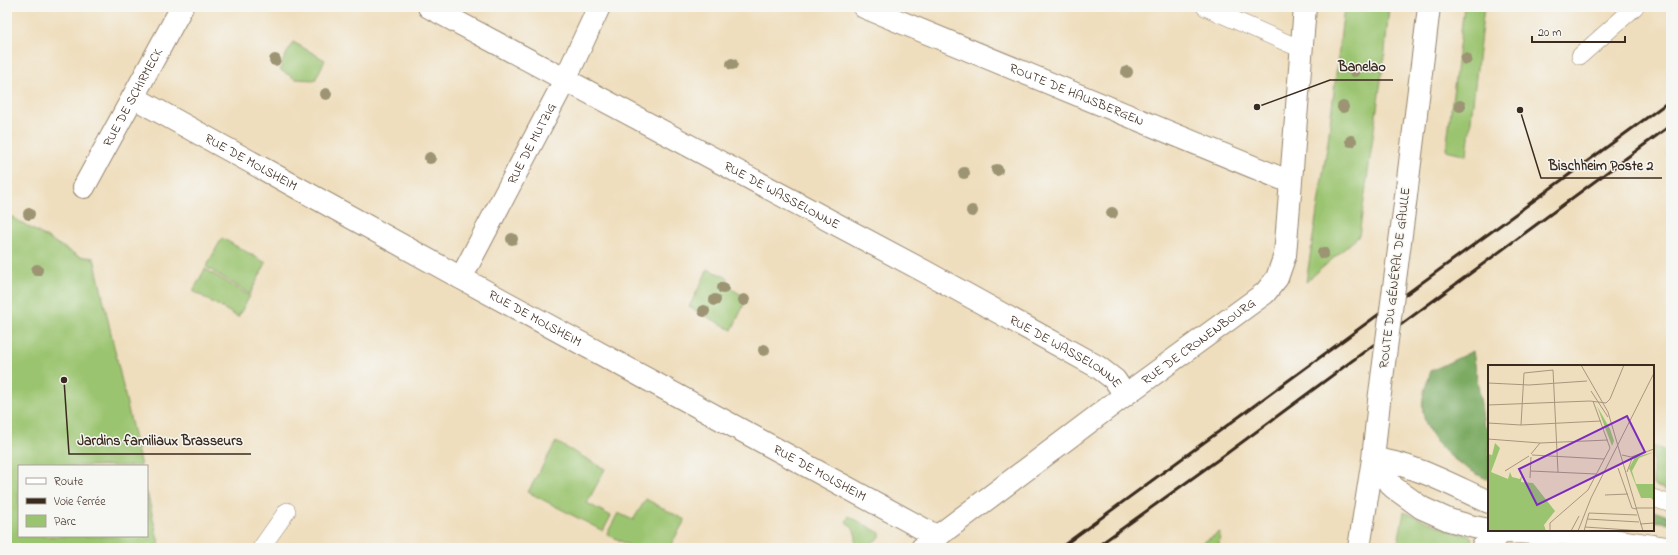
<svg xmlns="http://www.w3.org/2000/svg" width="1678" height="555" font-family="'Indie Flower',sans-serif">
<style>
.green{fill:#9bc470;stroke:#6b7747}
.forest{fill:#7caa62;stroke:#5c6a40}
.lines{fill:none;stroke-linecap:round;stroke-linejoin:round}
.lane-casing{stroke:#95846e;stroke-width:18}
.street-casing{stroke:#95846e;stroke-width:24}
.secondary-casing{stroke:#95846e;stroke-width:24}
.lane{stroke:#fff;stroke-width:17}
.street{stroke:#fff;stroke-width:22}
.secondary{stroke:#fff;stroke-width:22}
.rail{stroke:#3b2a1e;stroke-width:3}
.secondary-bridge-casing{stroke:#95846e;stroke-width:24;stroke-linecap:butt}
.secondary-bridge{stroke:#fff;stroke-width:22}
.tree{fill:#9c9473}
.labels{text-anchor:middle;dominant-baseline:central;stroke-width:3;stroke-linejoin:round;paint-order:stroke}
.street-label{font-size:13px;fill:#3b2a1e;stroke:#f6f6f2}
.inset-road{fill:none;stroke:#a7967d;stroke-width:1}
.view{fill:#7b2cbf;fill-opacity:0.15;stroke:#7b2cbf;stroke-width:2}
.inset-edge{fill:none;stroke:#3b2a1e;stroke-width:2}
.leader{fill:none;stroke:#3b2a1e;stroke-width:1.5}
.callout-dot{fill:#3b2a1e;stroke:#f6f6f2;stroke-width:1.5}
.callout-label{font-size:14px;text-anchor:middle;font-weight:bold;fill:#3b2a1e;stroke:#f6f6f2;stroke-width:3;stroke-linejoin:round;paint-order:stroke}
</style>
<rect width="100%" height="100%" fill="#f6f6f2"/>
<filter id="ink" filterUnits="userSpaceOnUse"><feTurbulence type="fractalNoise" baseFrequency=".025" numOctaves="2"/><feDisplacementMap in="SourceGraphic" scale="8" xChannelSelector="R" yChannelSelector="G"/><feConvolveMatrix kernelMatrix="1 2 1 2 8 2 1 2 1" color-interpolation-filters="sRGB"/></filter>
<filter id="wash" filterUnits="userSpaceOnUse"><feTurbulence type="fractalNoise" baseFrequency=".012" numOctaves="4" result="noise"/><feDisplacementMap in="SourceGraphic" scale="16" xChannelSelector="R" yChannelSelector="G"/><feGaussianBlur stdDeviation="0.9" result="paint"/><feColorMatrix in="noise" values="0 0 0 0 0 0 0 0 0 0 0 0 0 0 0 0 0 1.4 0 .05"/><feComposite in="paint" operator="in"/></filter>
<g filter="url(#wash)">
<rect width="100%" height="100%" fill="#efdebd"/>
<path class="green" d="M1344 7H1389L1385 52 1359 236 1306 282 1328 141Z
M1464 7H1484L1467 155 1446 150Z
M293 42 325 60 315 80 296 79 280 70 282 66 281 64Z
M7 214 78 256 94 258 141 466H19V536H147V492L160 548H7Z
M222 238 266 263 250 294 206 267Z
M205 269 250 296 238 317 193 291Z
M708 269 728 278 725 285 747 298 732 330 689 307Z
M556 442 605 469 587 503 611 516 603 531 528 492Z
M1653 446 1671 453V492L1653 485Z
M646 499 685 520 669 548H634L607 534 618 513 633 520Z
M1404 512 1451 531 1470 536 1472 538 1471 541 1462 548H1397Z
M849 516 880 533V537L865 548H855C857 535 856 530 846 522Z
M1220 532 1219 548H1194Z"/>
<path class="forest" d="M1473 351 1484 425 1489 429V480C1457 465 1418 438 1423 398 1424 389 1428 380 1431 371Z
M1653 511 1671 517V523L1653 521Z"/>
</g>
<g filter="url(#ink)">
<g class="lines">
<defs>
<path id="lane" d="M1205 7 1301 49
M1580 56 1635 7
M1653 498 1671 504
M261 548 287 511"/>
<g id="street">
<path id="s1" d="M429 7 924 271 1098 367 1115 380 1125 395"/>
<path id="s2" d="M864 7 1290 182"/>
<path id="s3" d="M133 97 461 278 938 537"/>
<path id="s4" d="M84 187 182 7"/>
<path id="s5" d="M461 278 565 80 599 7"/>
<path id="s6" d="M922 548 1125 395 1265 293 1277 278 1285 255 1305 7"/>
</g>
<path id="secondary" d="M1405 204 1429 7
M1373 459 1393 487 1422 508 1449 520 1474 527 1489 530
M1373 459C1415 464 1451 485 1489 502
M1490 530 1503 532 1571 534 1666 548
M1359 548 1373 459 1379 401
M1482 548 1503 532"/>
</defs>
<use href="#lane" class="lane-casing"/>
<use href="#street" class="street-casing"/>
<use href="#secondary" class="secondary-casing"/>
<use href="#lane" class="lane"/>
<use href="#street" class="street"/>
<use href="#secondary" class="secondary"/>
<path class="rail" d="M1060 548 1671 100
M1095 548 1226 454 1671 125"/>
<defs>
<path id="secondary-bridge" d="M1379 401 1405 204"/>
</defs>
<use href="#secondary-bridge" class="secondary-bridge-casing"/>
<use href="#secondary-bridge" class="secondary-bridge"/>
</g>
<g class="tree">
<circle cx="1466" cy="59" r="6"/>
<circle cx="275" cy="60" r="6"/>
<circle cx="732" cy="64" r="6"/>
<circle cx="1354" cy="71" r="6"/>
<circle cx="1127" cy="72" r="6"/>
<circle cx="326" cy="94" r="6"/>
<circle cx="1460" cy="106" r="6"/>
<circle cx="1343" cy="107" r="6"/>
<circle cx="1351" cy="141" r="6"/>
<circle cx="430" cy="158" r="6"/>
<circle cx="997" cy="170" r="6"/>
<circle cx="964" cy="173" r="6"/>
<circle cx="972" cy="211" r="6"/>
<circle cx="1112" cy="213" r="6"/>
<circle cx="29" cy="214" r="6"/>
<circle cx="512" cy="239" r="6"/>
<circle cx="1323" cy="253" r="6"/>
<circle cx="37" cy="270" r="6"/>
<circle cx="723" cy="288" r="6"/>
<circle cx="715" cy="300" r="6"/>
<circle cx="744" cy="300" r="6"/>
<circle cx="704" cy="311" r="6"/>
<circle cx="764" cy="350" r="6"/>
</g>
</g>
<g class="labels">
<g class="street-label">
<text stroke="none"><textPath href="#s2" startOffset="230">ROUTE DE HAUSBERGEN</textPath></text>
<text stroke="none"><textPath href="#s4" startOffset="102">RUE DE SCHIRMECK</textPath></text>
<text stroke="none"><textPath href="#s5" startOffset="152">RUE DE MUTZIG</textPath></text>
<text stroke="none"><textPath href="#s3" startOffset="135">RUE DE MOLSHEIM</textPath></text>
<text stroke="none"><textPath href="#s1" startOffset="400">RUE DE WASSELONNE</textPath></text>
<text transform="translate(1395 278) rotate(-83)">ROUTE DU GÉNÉRAL DE GAULLE</text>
<text stroke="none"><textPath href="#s3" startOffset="459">RUE DE MOLSHEIM</textPath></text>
<text stroke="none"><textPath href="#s6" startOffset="345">RUE DE CRONENBOURG</textPath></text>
<text stroke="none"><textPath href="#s1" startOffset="724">RUE DE WASSELONNE</textPath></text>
<text stroke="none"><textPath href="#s3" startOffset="783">RUE DE MOLSHEIM</textPath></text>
</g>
</g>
<g transform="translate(1488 365)">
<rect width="166" height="166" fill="#efdebd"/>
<path d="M109 41 122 64 126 76 124 81ZM7 78 12 83 3 107 20 114 22 107 24 112 32 114 34 110 33 117 45 118 67 146 56 160 58 166H0V89L4 90 3 95ZM166 87 151 93 144 106 148 119H165L166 115V136L163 133H153L141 103 147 92Z" fill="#9bc470"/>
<path class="inset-road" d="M93 0 120 47 155 166M0 18 41 20 99 16M103 26 120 52M0 40 102 36 118 38 122 34 136 0M0 58 33 60 113 56M33 60 36 8 65 5 70 107M0 74 52 78 120 75M43 89 52 78M44 90 116 94M134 90 143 92 166 84M130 103 144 143 148 144M17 106 41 91M43 106 108 109M139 107 145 91M42 113 43 92M117 130 140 129M148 143H166M99 154 151 157M152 159 166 158M97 162 155 166M62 166V158L100 125 122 83 105 36M83 166 91 151M90 166 103 133 166 8M96 166 101 148 149 150"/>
<path class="view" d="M139 51 157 87 49 140 31 104Z"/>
<rect width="166" height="166" class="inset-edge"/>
</g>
<path class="leader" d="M1257 107L1330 80H1393M1520 110L1541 178H1662M64 380L69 454H251"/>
<g class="callout-dot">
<circle cx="1257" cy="107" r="4"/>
<circle cx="1520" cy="110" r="4"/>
<circle cx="64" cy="380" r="4"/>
</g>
<g class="callout-label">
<text x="1362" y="71">Banelao</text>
<text x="1601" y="170">Bischheim Poste 2</text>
<text x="160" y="445">Jardins familiaux Brasseurs</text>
</g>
<rect width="1678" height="555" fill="none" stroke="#f6f6f2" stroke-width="24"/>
<rect x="18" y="465" width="130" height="72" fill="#f6f6f2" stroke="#aba49d"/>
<rect x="26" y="478" width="20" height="6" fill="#ffffff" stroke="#aba49d"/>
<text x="54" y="485" font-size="12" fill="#3b2a1e">Route</text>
<rect x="26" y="498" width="20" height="6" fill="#3b2a1e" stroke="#aba49d"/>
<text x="54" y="505" font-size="12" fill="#3b2a1e">Voie ferrée</text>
<rect x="26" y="515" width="20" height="12" fill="#9bc470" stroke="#aba49d"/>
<text x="54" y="525" font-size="12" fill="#3b2a1e">Parc</text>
<path d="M1532 36v6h93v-6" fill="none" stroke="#3b2a1e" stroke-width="2"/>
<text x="1538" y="36" font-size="12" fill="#3b2a1e" stroke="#f6f6f2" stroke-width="3" paint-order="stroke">20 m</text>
</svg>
